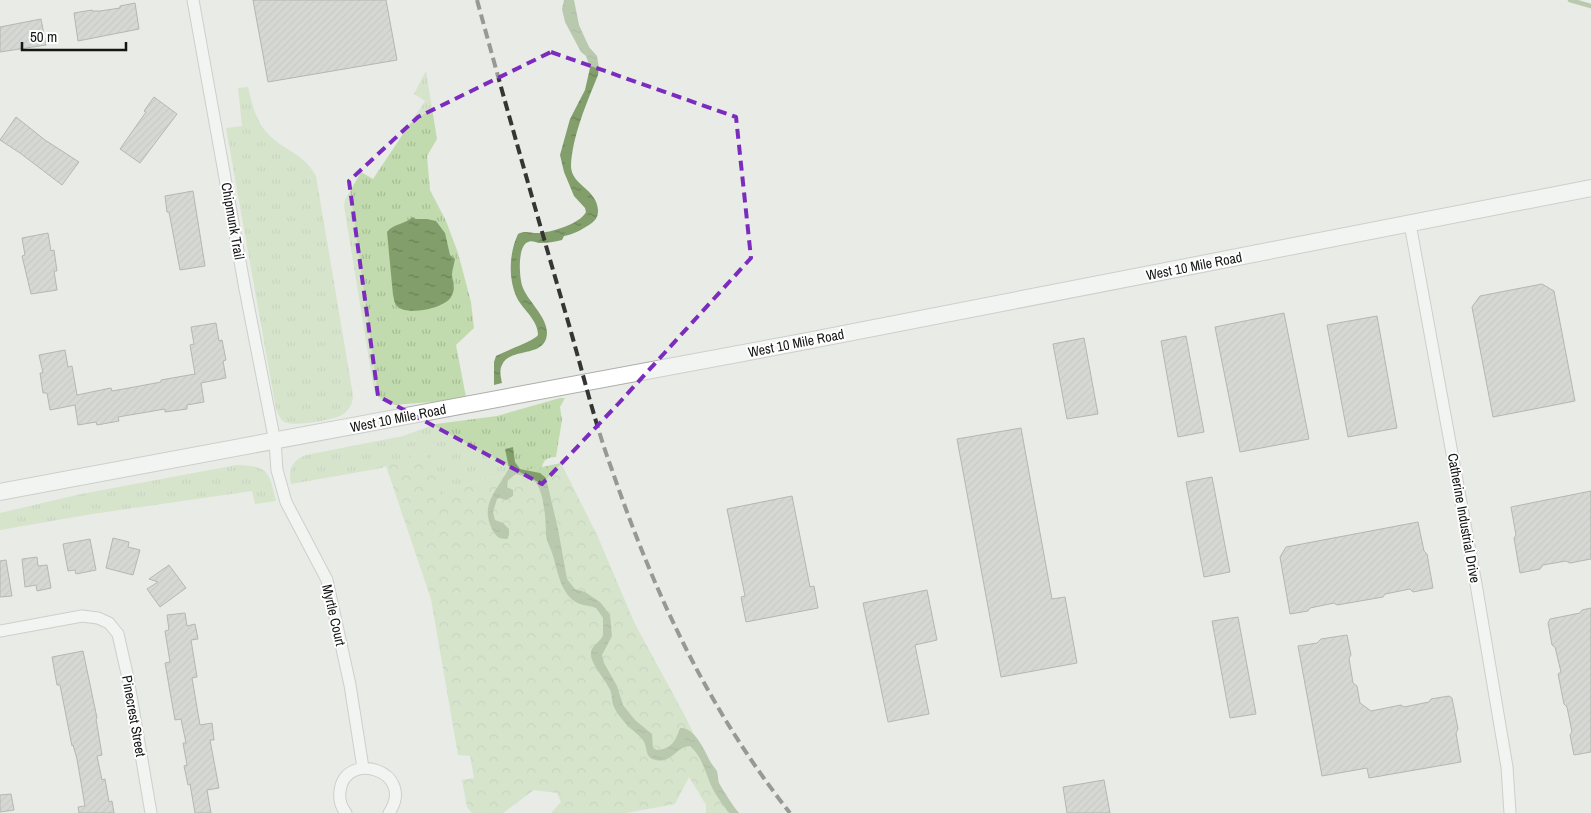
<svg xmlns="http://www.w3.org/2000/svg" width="1591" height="813" font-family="'Archivo Narrow',sans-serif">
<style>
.grass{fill:url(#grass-tufts)}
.forest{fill:url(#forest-crowns)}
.water{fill:url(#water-ripples)}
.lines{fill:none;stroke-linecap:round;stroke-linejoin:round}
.stream{stroke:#829f6b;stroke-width:4.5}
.building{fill:url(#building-hatch);stroke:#757874}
.minor-casing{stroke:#abaeaa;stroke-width:13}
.secondary-casing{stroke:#abaeaa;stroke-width:18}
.minor{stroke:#fff;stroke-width:11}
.secondary{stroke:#fff;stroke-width:16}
.rail{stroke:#353634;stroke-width:4;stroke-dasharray:10 5;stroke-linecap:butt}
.marked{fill:none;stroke:#7b2cbf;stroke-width:4;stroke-dasharray:10 6;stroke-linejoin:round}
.labels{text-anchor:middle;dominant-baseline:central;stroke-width:4;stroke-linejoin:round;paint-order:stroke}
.street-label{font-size:14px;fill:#151615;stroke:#fff}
</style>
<defs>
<pattern id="grass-tufts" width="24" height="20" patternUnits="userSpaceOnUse" patternTransform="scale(1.25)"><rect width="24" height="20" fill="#c1dbae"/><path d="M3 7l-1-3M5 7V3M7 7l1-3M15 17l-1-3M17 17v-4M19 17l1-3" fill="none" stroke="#a5bb95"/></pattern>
<pattern id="forest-crowns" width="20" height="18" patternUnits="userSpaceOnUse" patternTransform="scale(1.25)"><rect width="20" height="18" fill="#c1dbae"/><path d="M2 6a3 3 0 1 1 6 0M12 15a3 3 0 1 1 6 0" fill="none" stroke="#a5bb95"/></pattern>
<pattern id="water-ripples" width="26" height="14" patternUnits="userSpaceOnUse" patternTransform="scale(1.25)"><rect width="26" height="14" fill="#829f6b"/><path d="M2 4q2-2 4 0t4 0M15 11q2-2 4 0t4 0" fill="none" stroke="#698157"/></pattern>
<pattern id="building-hatch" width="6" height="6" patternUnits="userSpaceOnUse" patternTransform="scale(1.25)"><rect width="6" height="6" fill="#bfc1bd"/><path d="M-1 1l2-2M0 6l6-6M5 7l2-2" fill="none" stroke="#a3a5a2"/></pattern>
</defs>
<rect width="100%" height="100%" fill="#e8ebe6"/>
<path class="grass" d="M426 71 437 139 427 156 430 190 446 221 458 253 471 302 474 328 456 345 466 397 433 402 393 405 380 400 374 390 344 206 345 200 361 172 373 179 425 101 414 94Z
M248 87C252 104 256 123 270 136 287 152 303 153 316 176L353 395C353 403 349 411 342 415 333 420 293 427 284 422 280 419 278 414 276 409L226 128 242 126 238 88Z
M560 398H565L560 407 562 420 556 457C548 458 544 458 542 467L481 480 441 495 386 466 382 468 291 484C288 470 292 460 306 455L403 436 436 424 497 416Z
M237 465C269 466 269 472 276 501L255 504 252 491 92 514 0 530V513L81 494Z"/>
<path class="forest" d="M426 448 441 495 481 480 561 463 597 535 635 624 686 718 732 813H706V805L689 777 675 804 626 813H551L561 802 557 793 534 790 503 813H472L467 807 462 780 474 778 470 756 458 755 431 599 386 466Z"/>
<path class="water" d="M564 0H574L579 25 589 47 597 56 599 68 598 75C587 102 572 137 571 166 571 185 597 189 598 210 598 218 595 221 589 225 581 230 574 234 564 236L562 240C555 242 547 243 540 243 536 243 532 240 528 242 517 246 519 279 523 288 529 303 552 321 546 339 540 357 509 348 502 365 499 370 501 378 502 383L494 385V362L496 356C505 351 534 341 538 335 538 320 524 311 517 298 508 279 509 253 518 234 525 230 530 233 537 233 550 233 580 224 586 212L585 208 574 196 564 172 560 155 570 119 585 90 590 68 586 56 581 52 565 22 562 9Z
M413 217 415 219H427L436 221 445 233 450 255 455 259C454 265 452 270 452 275 453 284 456 289 451 297 444 309 406 316 397 306 394 303 394 298 393 295L387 232C393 224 405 224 413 217Z
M513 447 515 462 520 469 540 473 546 478 558 529 567 579 575 589 585 592 600 602 610 615 612 636 602 655 604 663 617 686 623 705 635 720 652 734 653 748 657 750C672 749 676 740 680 728 694 726 705 751 710 761 712 765 715 768 717 771 718 775 718 780 719 783 724 792 733 806 739 813H729C724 806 719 800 715 793 706 778 704 758 690 746 677 746 671 764 656 760 645 758 648 750 644 742 641 736 633 731 628 726 623 720 617 714 614 707 611 701 613 694 609 688 605 679 591 664 591 655 590 646 599 643 603 636V618L596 608C588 605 581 606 574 601 560 590 558 572 553 556 551 548 546 541 546 534 546 521 544 495 537 484 533 478 523 476 516 474L508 480 507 487 513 490V496L506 500 500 498 497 499 493 512 495 520 503 523 509 529V535L507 539C498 539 496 536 492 529 479 503 499 489 509 468L505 449Z"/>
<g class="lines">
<path class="stream" d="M1570 0 1591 6"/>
</g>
<path class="building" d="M253 0H386L397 60 268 82Z
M135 3 139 29 78 41 74 13 92 10V11H100L120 8V6Z
M41 19 46 45 0 52V27Z
M154 97 177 114 140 163 120 149 146 112 144 111Z
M16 117 45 140 79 162 62 185 20 153 0 140Z
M193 191 205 266 180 270 169 212H167L165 196Z
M48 233 51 251 54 250 57 271H54L57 290 31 294 22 256 25 255 22 238Z
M1542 284 1554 291 1575 401 1493 417 1472 307 1480 296Z
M1284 313 1309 439 1240 452 1215 327Z
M1377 316 1397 428 1348 437 1327 325Z
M216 323 219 341 222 340 226 360 223 361 226 378 201 383 204 402 187 405V409L165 412V409L118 417 119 421 97 425 96 422 78 425 75 405 50 410 47 393H43L40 373H43L39 355 65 350 68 367 72 366 77 395 111 388 112 391 129 388 161 382V380L195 374 190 345 194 344 191 327Z
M1186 336 1204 432 1178 437 1161 341Z
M1084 338 1098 414 1067 419 1053 344Z
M1021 428 1052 599 1065 597 1077 663 1001 677 957 439Z
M1212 477 1230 572 1204 577 1186 482Z
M1591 491V559L1570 563 1566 561 1543 565 1540 569 1520 573 1514 538 1516 535 1511 507Z
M792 496 810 587 814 586 818 608 746 622 741 597 745 596 727 509Z
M1418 522 1424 551 1427 554 1433 588 1413 592 1410 589 1385 594 1383 597 1337 605 1334 603 1310 608 1308 611 1290 614 1280 557 1286 547Z
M113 538 129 542 128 547 140 550 133 575 106 568Z
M90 539 96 570 76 574 75 570 68 571 63 544Z
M37 557 38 566 47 565 51 588 37 591 36 585 25 587 22 559Z
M6 560 12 596 0 597V561Z
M169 565 186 588 160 607 147 589 158 582 149 579Z
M927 590 937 640 915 645 929 714 888 722 863 603Z
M1591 608V752L1574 755 1570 735 1572 732 1567 707 1564 704 1558 674 1561 672 1555 647 1552 645 1548 623 1550 619 1580 613 1582 610Z
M185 613 187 626 195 624 198 639 191 640 197 677 192 678 200 725 212 723 214 740H210L219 788 207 790 211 813H195L190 784 188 785 184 766 187 765 183 743H186L181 719 175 720 165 663 170 662 165 631 169 630 167 615Z
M1238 617 1256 714 1230 718 1212 621Z
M1347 635 1351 655 1349 658 1353 683 1357 686 1360 703 1371 711 1401 705 1404 707 1429 702 1431 699 1449 696 1452 698 1458 729 1456 733 1461 762 1369 778 1367 768 1322 776 1298 646 1317 643 1321 639Z
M83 651 97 718 96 719 102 755 97 756 102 780 105 779 109 802 112 801 114 813H79L78 807 85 806 77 759 73 745 72 746 60 685H57L52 657Z
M1104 780 1110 813H1067L1063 787Z
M11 794 14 810 0 812V795Z"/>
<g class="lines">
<defs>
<path id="minor" d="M193 0 245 289 275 442 277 470 286 502 327 580 350 685 363 768
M1410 224 1476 584 1507 767 1510 813
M0 631 82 616 98 618 109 623 118 634 128 678 151 813
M346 813C341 807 339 799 340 791 345 749 417 771 389 813"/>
<path id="secondary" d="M0 492 807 341 1591 188"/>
</defs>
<use href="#minor" class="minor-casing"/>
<use href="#secondary" class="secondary-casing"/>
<use href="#minor" class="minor"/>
<use href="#secondary" class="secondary"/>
<path class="rail" d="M477 0C506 106 536 212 567 318 582 369 594 421 612 470 655 595 708 709 790 813"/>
</g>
<path d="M0 0H1591V813H0ZM551 52 736 117 751 258 618 404 542 484 378 396 349 181 418 117Z" fill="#e8ebe6" fill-opacity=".55" fill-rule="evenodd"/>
<path class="marked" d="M551 52 736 117 751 258 618 404 542 484 378 396 349 181 418 117Z"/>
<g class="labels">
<g class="street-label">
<text transform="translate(233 221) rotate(80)">Chipmunk Trail</text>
<text transform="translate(1194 266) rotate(-11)">West 10 Mile Road</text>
<text transform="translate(796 343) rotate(-11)">West 10 Mile Road</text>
<text transform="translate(398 418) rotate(-11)">West 10 Mile Road</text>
<text transform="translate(1464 518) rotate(80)">Catherine Industrial Drive</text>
<text transform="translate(334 615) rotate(77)">Myrtle Court</text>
<text transform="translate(134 716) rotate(80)">Pinecrest Street</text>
</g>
</g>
<path d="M22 42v8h104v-8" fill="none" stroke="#151615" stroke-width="2.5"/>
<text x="30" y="42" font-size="15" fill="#151615" stroke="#ffffff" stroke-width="4" paint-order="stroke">50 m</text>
</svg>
